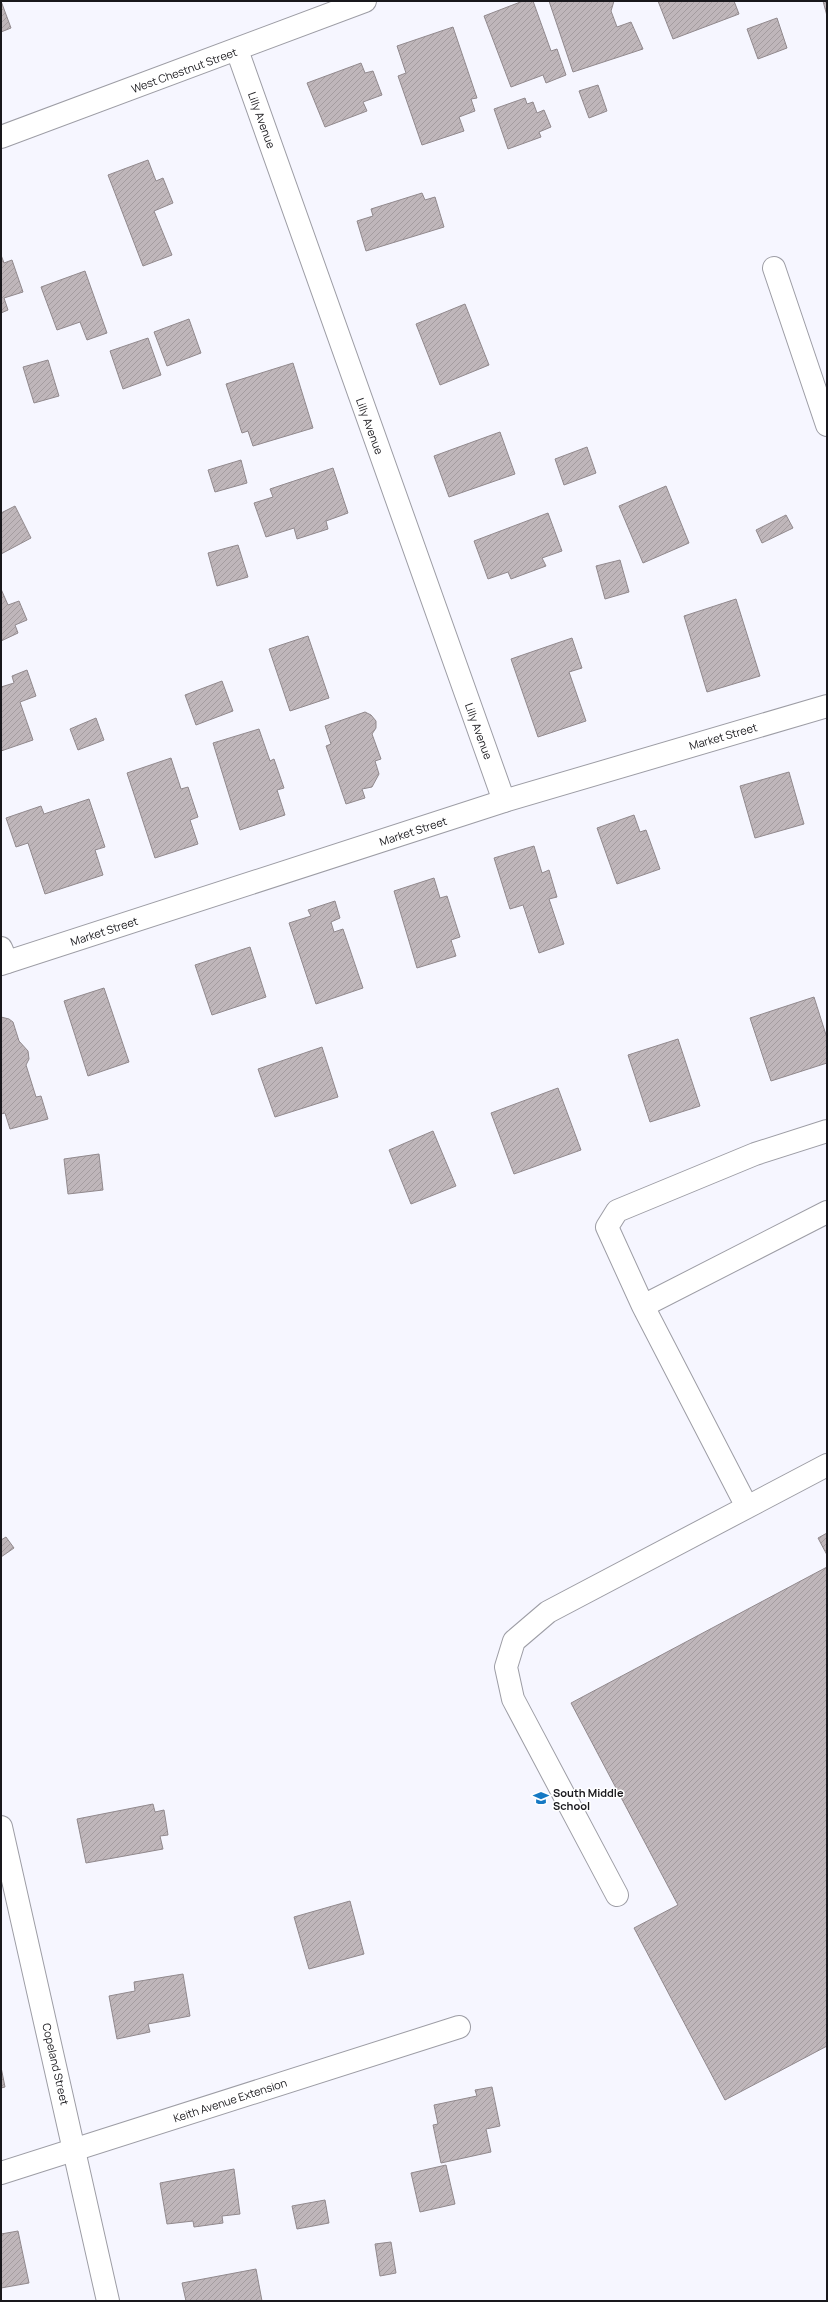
<svg xmlns="http://www.w3.org/2000/svg" width="828" height="2302" font-family="Manrope,sans-serif">
<style>
.building{fill:url(#building-hatch);stroke:#91898d}
.lines{fill:none;stroke-linecap:round;stroke-linejoin:round}
.minor-casing{stroke:#9d9da5;stroke-width:24}
.major-casing{stroke:#9d9da5;stroke-width:24}
.minor{stroke:#fff;stroke-width:22}
.major{stroke:#fff;stroke-width:22}
.labels{text-anchor:middle;dominant-baseline:central;stroke-width:3;stroke-linejoin:round;paint-order:stroke}
.street-label{font-size:11px;fill:#19181c;stroke:#fff}
.poi-label{font-size:11px;font-weight:bold;fill:#19181c;stroke:#fff;text-anchor:start}
</style>
<defs>
<pattern id="building-hatch" width="6" height="6" patternUnits="userSpaceOnUse"><rect width="6" height="6" fill="#bfb6ba"/><path d="M-1 1l2-2M0 6l6-6M5 7l2-2" fill="none" stroke="#a49c9f"/></pattern>
</defs>
<rect width="100%" height="100%" fill="#f6f6ff"/>
<path class="building" d="M1 1 11 28 1 32Z
M523 1H533L551 51 557 49 566 75 546 83 543 75 511 87 484 16Z
M549 1H614L611 11 617 27 631 22 643 49 573 72Z
M658 1H734L739 14 673 39Z
M823 1H827V16Z
M777 18 787 48 758 59 747 29Z
M453 27 477 98 471 99 475 111 459 117 464 131 422 145 398 76 406 73 397 46Z
M361 63 365 73 373 71 382 95 363 102 367 111 325 127 307 83Z
M598 85 607 111 589 118 579 91Z
M525 98 527 104 533 102 537 113 544 110 551 127 539 132 541 137 508 149 494 109Z
M148 160 156 181 163 178 173 203 154 211 172 255 143 266 108 175Z
M422 193 425 200 435 197 444 227 366 251 357 221 373 216 371 209Z
M1 255 4 263 12 260 23 292 4 298 8 310 1 313Z
M85 271 107 333 87 340 80 322 57 330 41 287Z
M465 304 489 365 440 385 416 324Z
M189 319 201 353 167 366 154 332Z
M148 338 161 375 123 389 110 351Z
M48 360 59 396 34 403 23 367Z
M293 363 313 428 253 446 248 431 242 433 226 384Z
M500 432 515 474 449 497 434 456Z
M587 447 596 473 564 485 555 459Z
M241 460 247 483 215 492 208 470Z
M333 468 348 513 326 521 328 529 297 539 294 528 266 537 254 503 273 497 270 489Z
M666 486 689 543 643 563 619 506Z
M15 506 31 538 1 554V513Z
M548 513 562 551 542 558 546 566 511 579 508 572 488 579 474 541Z
M786 515 793 528 762 543 756 530Z
M238 545 248 577 217 586 208 553Z
M620 560 629 592 605 599 596 566Z
M1 589 8 605 19 601 27 620 15 625 18 633 1 641Z
M736 599 760 676 707 692 684 616Z
M308 636 329 698 290 711 269 649Z
M572 638 582 668 569 672 586 721 538 737 511 659Z
M27 670 36 696 20 702 33 740 1 751V687L14 683 12 676Z
M222 681 233 711 196 725 185 695Z
M365 712 371 715 376 721V728L372 734 381 759 375 761 379 774 372 787 362 789 365 798 346 804 326 746 331 744 325 726Z
M96 718 104 740 78 750 70 729Z
M259 729 270 761 274 759 284 788 277 790 285 815 240 830 213 743Z
M171 758 181 789 188 787 198 817 190 820 198 844 155 858 127 773Z
M789 772 804 824 755 838 740 786Z
M89 799 105 847 95 850 103 875 45 894 28 843 16 847 6 818 41 806 44 814Z
M634 815 640 832 646 830 660 869 617 884 597 828Z
M534 846 542 873 549 870 557 897 549 899 564 944 539 953 523 905 510 909 494 858Z
M434 878 440 898 447 896 460 937 451 940 456 956 417 968 394 891Z
M335 901 340 918 331 922 334 932 343 929 363 988 316 1004 289 923 311 916 308 910Z
M250 947 266 997 212 1015 195 965Z
M104 988 129 1062 88 1076 64 1001Z
M814 997 827 1038V1063L771 1081 750 1018Z
M1 1017 9 1019 13 1022 19 1041 28 1051 29 1059 26 1065 36 1097 41 1096 48 1119 10 1129 5 1113 1 1114Z
M678 1039 700 1106 650 1122 628 1055Z
M322 1047 338 1097 275 1117 258 1069Z
M558 1088 581 1150 514 1174 491 1113Z
M433 1131 456 1186 411 1204 389 1150Z
M99 1154 103 1190 68 1194 64 1159Z
M827 1533V1555L818 1538Z
M6 1537 14 1548 1 1557V1540Z
M827 1567V2046L725 2100 634 1928 678 1905 571 1703Z
M153 1804 155 1812 164 1810 168 1835 160 1836 163 1849 86 1863 77 1819Z
M350 1901 364 1954 309 1969 294 1917Z
M183 1974 190 2016 148 2024 150 2032 117 2039 109 1996 135 1991 134 1982Z
M1 2067 5 2087 1 2088Z
M492 2087 500 2126 486 2129 491 2152 441 2163 433 2125 438 2124 434 2105 477 2096 475 2090Z
M446 2165 455 2204 420 2212 411 2173Z
M234 2169 240 2214 222 2216 223 2223 194 2227 193 2221 167 2224 160 2183Z
M325 2200 329 2223 297 2229 292 2206Z
M18 2231 29 2283 1 2288V2234Z
M391 2242 396 2273 380 2276 375 2244Z
M256 2269 262 2301H186L182 2283Z"/>
<g class="lines">
<defs>
<path id="minor" d="M237 50 504 801
M774 268 827 425
M1 948 7 962
M643 1306 607 1227 617 1211 755 1154 827 1131
M747 1507 643 1306 827 1212
M617 1895 513 1699 506 1667 514 1641 548 1612 827 1465
M1 2173 459 2027"/>
<path id="major" d="M1 137 365 1
M1 964 504 801 827 706
M1 1827 108 2301"/>
</defs>
<use href="#minor" class="minor-casing"/>
<use href="#major" class="major-casing"/>
<use href="#minor" class="minor"/>
<use href="#major" class="major"/>
</g>
<defs>
<symbol id="school-bare" viewBox="-9 -9 18 18"><path d="M0-5L7-2L0 1L-7-2ZM-4 1L0 2.5L4 1V4Q0 6-4 4Z" fill="#1679c4" stroke="#fff" stroke-width="2.5" paint-order="stroke"/></symbol>
</defs>
<g fill-rule="evenodd">
<use href="#school-bare" x="530" y="1787" width="22" height="22"/>
</g>
<g class="labels">
<g class="street-label">
<text transform="translate(184 70) rotate(-20)">West Chestnut Street</text>
<text transform="translate(262 120) rotate(70)">Lilly Avenue</text>
<text transform="translate(370 426) rotate(70)">Lilly Avenue</text>
<text transform="translate(479 731) rotate(70)">Lilly Avenue</text>
<text transform="translate(723 736) rotate(-16)">Market Street</text>
<text transform="translate(413 831) rotate(-18)">Market Street</text>
<text transform="translate(104 931) rotate(-18)">Market Street</text>
<text transform="translate(56 2064) rotate(77)">Copeland Street</text>
<text transform="translate(230 2100) rotate(-18)">Keith Avenue Extension</text>
</g>
<g class="poi-label">
<text x="553" y="1792">South Middle<tspan x="553" dy="13">School</tspan></text>
</g>
</g>
<rect width="828" height="2302" fill="none" stroke="#19181c" stroke-width="4"/>
</svg>
